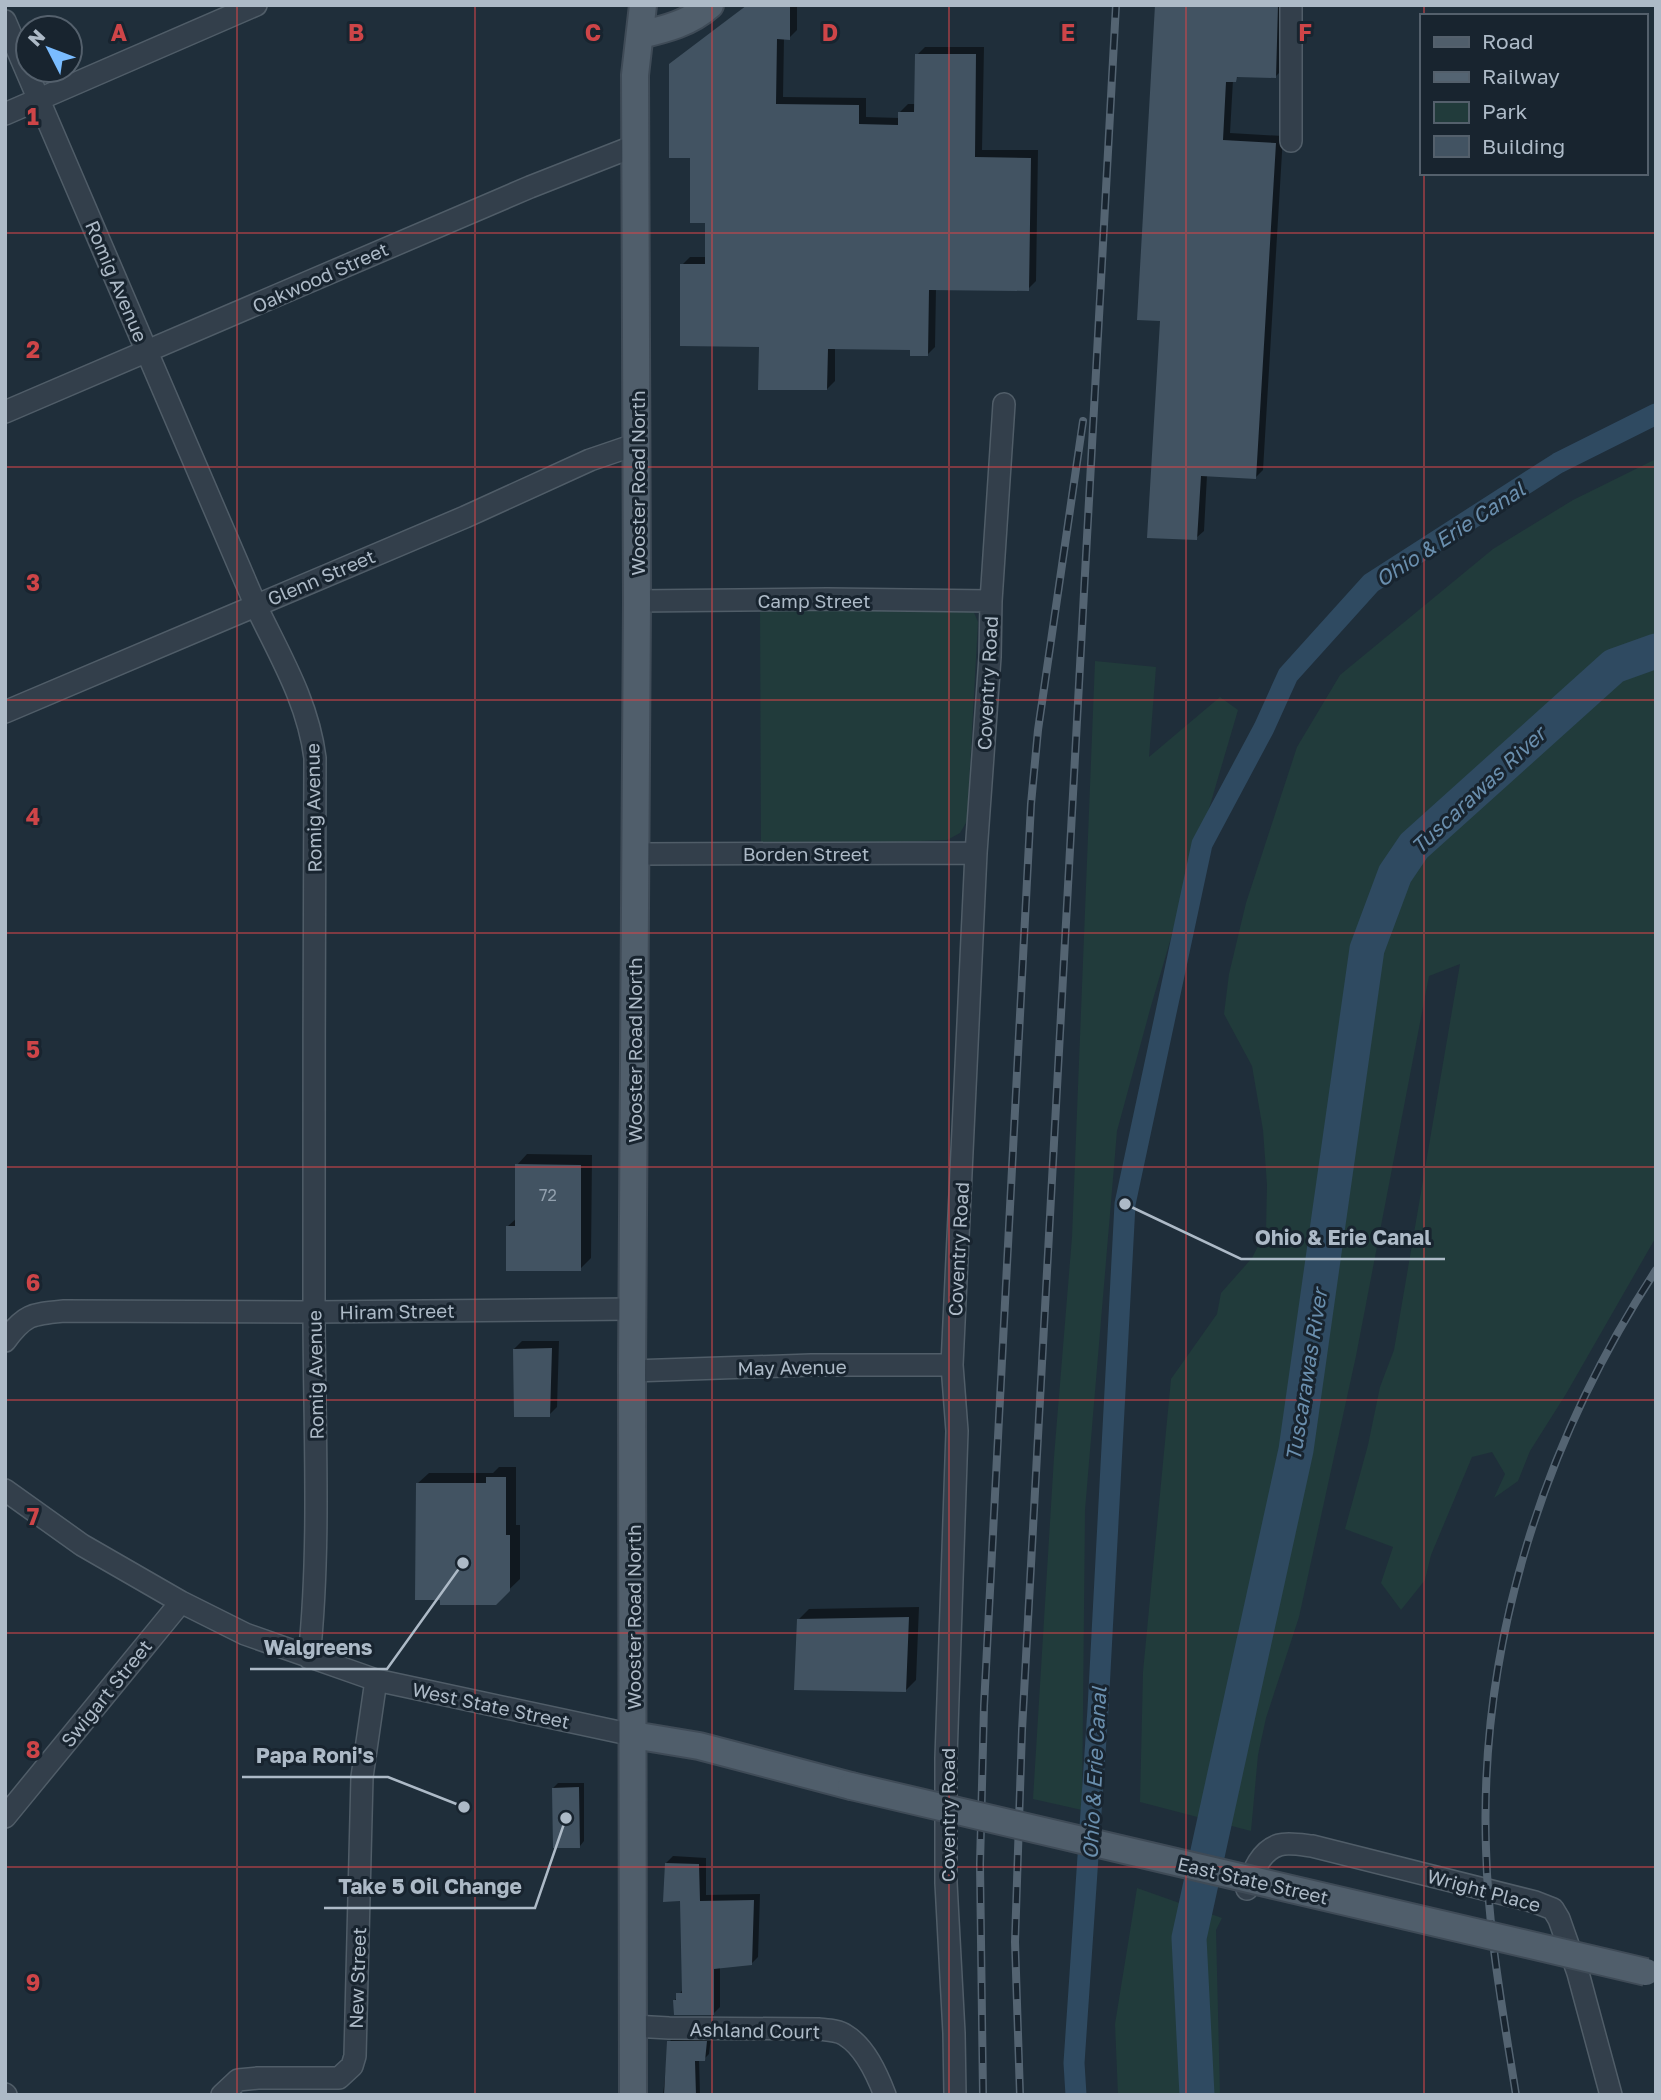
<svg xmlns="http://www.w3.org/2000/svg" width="1661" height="2100" font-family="'Golos Text',sans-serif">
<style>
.green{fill:#213b3b}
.shadow{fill:#0007}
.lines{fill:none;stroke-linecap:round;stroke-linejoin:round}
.canal{stroke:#2f4a61;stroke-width:21}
.river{stroke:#2f4a61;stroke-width:35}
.building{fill:#425362}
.minor-casing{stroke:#505d68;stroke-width:24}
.major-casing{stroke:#3f4b57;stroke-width:30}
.minor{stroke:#333f4b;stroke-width:21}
.major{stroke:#505e6b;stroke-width:26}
.rail-casing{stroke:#546472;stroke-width:8}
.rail{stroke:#18242f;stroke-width:5;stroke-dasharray:16;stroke-linecap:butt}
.major-bridge-casing{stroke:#3f4b57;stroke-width:30;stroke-linecap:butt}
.major-bridge{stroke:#505e6b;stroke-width:26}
.grid{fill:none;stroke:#ce4548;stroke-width:2;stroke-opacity:0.55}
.labels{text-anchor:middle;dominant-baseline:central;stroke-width:6;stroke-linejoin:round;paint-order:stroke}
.number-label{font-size:16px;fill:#92a0ae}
.street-label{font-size:19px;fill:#adbac7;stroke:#18242f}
.water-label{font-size:21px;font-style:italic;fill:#6a8fae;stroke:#18242f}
.grid-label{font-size:23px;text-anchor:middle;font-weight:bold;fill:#ce4548;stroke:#18242f;stroke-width:6;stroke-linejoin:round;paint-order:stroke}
.leader{fill:none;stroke:#adbac7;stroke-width:2.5}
.callout-dot{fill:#adbac7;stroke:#18242f;stroke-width:2.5}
.callout-label{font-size:21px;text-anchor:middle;font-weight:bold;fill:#adbac7;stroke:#18242f;stroke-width:6;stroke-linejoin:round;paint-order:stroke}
</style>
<rect width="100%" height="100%" fill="#1f2e3a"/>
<path class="green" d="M1656 459V1237L1566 1394 1530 1451 1518 1481 1494 1498 1505 1474 1492 1452 1472 1457 1431 1555 1425 1580 1401 1610 1381 1583 1393 1547 1345 1529 1368 1445 1380 1387 1394 1350 1460 964 1429 976 1356 1356 1299 1617 1266 1718 1258 1755 1251 1831 1140 1802 1143 1672 1171 1379 1217 1314 1221 1293 1252 1258 1266 1230 1267 1185 1263 1130 1252 1066 1224 1014 1229 974 1246 903 1297 747 1340 675 1493 549 1573 500Z
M760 606 972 608 978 622 967 821 960 833 947 840 761 847Z
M1095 661 1156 667 1149 757 1220 697 1238 710 1151 1006 1117 1131 1085 1510 1082 1810 1033 1799 1054 1457 1072 1237Z
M1137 1888 1222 1918 1216 1930 1220 2095H1118L1115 2024Z"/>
<path class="shadow" d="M747 5H797V30L789 38H784L783 97 866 98V117L900 118V112L908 104H916L917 55 925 47H984L982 150H1038L1036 281 1028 289 936 288 935 347 927 355 912 348 835 347V381L827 389 761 345 682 265 690 257H707L706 221 671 65Z
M1157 5H1285L1283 69 1275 77 1241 75 1233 80 1230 133 1283 136 1263 470 1255 478 1207 475 1204 531 1196 538 1162 319Z
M527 1154 592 1155 591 1258 580 1269 508 1226 517 1218V1165Z
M522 1341H559L557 1407 549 1415 514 1349Z
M499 1467H516V1525H520V1579L495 1603 418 1483 429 1473H493Z
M919 1607 916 1680 905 1691 798 1620 809 1609Z
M558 1783H584V1841L580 1846 553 1788Z
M673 1856 706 1858V1895L760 1894 758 1957 751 1964 720 1966V2007L714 2013 675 2000 684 1988 682 1899 666 1863Z
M674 2037H711L709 2054 704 2059H699L700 2095H663L669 2042Z"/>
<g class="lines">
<path class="canal" d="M1076 2095 1074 2063 1098 1709 1125 1204 1202 844 1264 728 1288 675 1371 583 1558 463 1656 414"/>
<path class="river" d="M1197 2095 1189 1938 1296 1450 1367 949 1395 874 1414 846 1614 666 1656 651"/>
</g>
<path class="building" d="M747 5H790V40L777 39 776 104 859 105V124L898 125V112H914L915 54H976L975 157 1031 158 1029 291 929 290 928 356H910V350L828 349 827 390H758L759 347 680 346V264H705V223H690V158H669V64Z
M1155 5H1278L1276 78 1237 77 1236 82H1226L1223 140 1276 143 1256 479 1201 476 1197 540 1147 538 1160 321 1137 320Z
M515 1164 581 1165V1271H506V1226H515Z
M552 1348 550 1417H514L513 1349Z
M486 1477H506V1535H510V1591L496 1605H440V1600H415L416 1483H486Z
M909 1617 906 1692 794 1690 797 1619Z
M579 1787 580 1848H553L552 1788Z
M665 1863 699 1864 700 1901 754 1900 752 1965 714 1969V2015H674L673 2000H676V1993H682L680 1901 663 1902Z
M667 2041H707L705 2061H695L696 2095H664Z"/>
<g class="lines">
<defs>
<path id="minor" d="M1291 5V141
M5 21 256 606C280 656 308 702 315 758 315 942 313 1125 314 1309 314 1425 321 1542 309 1658
M5 114 256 5
M5 412 530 187 637 145
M637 601 827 599 991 601
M5 712 465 517 590 460 637 444
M636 854 976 853
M5 1341C25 1314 32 1314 64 1311L314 1312 632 1309
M632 1371 811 1365H952
M5 1490 82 1545 181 1602 245 1634 376 1680 633 1735
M5 1817 181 1602
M1247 1889C1253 1872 1260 1851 1279 1845 1288 1842 1303 1845 1312 1846L1535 1902 1553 1909 1559 1919 1578 1973 1611 2095
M633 2026 669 2028 818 2029C826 2030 838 2030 845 2035 865 2047 877 2074 885 2095
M5 2094 6 2095
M222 2095 238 2080 258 2078H339L352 2066 355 2056 362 1777 376 1680
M955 2095 954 2033 946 1883V1758L957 1431 952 1365 976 853 990 657 991 601 1004 404"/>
<path id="major" d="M640 35C666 29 690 23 710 5
M633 1735 699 1746 851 1786
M633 2095 632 1371 637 601 635 75 643 5"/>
</defs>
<use href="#minor" class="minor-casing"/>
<use href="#major" class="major-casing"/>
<use href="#minor" class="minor"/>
<use href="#major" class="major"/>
<defs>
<path id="rail" d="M983 2095 980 1864 984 1706 1031 804 1038 730 1083 421
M1020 2095 1015 1942 1022 1730 1116 5
M1516 2095C1503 2013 1488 1931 1486 1849 1479 1643 1544 1441 1656 1270"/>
</defs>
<use href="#rail" class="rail-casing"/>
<use href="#rail" class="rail"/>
<defs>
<path id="major-bridge" d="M851 1786 1646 1972"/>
</defs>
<use href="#major-bridge" class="major-bridge-casing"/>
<use href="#major-bridge" class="major-bridge"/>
</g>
<path class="grid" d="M237 5V2095M475 5V2095M712 5V2095M949 5V2095M1186 5V2095M1424 5V16M1424 173V2095M5 233H1656M5 467H1656M5 700H1656M5 933H1656M5 1167H1656M5 1400H1656M5 1633H1656M5 1867H1656"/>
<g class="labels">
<g class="number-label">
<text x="548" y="1195">72</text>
</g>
<g class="street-label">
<text transform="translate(320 277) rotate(-24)">Oakwood Street</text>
<text transform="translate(117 281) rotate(67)">Romig Avenue</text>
<text transform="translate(637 483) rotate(-90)">Wooster Road North</text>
<text transform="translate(321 577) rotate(-23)">Glenn Street</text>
<text x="814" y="600">Camp Street</text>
<text transform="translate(987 683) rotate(-87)">Coventry Road</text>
<text transform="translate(313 808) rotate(-91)">Romig Avenue</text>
<text x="806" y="853">Borden Street</text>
<text transform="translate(634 1050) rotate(-90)">Wooster Road North</text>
<text transform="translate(958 1249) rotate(-87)">Coventry Road</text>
<text transform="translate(397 1311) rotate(-1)">Hiram Street</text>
<text transform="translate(792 1367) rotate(-1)">May Avenue</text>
<text transform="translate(315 1375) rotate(-91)">Romig Avenue</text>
<text transform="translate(633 1617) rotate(-90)">Wooster Road North</text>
<text transform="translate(106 1693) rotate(-51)">Swigart Street</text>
<text transform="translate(491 1705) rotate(12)">West State Street</text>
<text transform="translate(947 1815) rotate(-90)">Coventry Road</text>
<text transform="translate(1253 1880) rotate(13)">East State Street</text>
<text transform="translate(1484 1890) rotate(15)">Wright Place</text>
<text transform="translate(357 1978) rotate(-88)">New Street</text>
<text transform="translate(755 2030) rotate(1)">Ashland Court</text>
</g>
<g class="water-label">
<text transform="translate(1450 534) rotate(-33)">Ohio &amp; Erie Canal</text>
<text transform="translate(1478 790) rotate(-43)">Tuscarawas River</text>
<text transform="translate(1306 1375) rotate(-81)">Tuscarawas River</text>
<text transform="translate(1094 1773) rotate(-87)">Ohio &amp; Erie Canal</text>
</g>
</g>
<g class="grid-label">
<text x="119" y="41">A</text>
<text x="356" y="41">B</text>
<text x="593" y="41">C</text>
<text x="830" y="41">D</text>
<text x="1068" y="41">E</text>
<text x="1305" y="41">F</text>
<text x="33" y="125">1</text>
<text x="33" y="358">2</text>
<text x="33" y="591">3</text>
<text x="33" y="825">4</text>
<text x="33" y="1058">5</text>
<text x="33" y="1291">6</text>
<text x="33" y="1525">7</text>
<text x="33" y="1758">8</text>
<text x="33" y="1991">9</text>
</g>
<path class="leader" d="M1125 1204L1241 1259H1445M463 1563L387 1669H250M464 1807L388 1777H242M566 1818L535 1908H324"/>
<g class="callout-dot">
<circle cx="1125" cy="1204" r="7"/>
<circle cx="463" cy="1563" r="7"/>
<circle cx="464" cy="1807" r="7"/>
<circle cx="566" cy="1818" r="7"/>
</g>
<g class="callout-label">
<text x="1343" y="1245">Ohio &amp; Erie Canal</text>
<text x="318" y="1655">Walgreens</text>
<text x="315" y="1763">Papa Roni's</text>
<text x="430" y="1894">Take 5 Oil Change</text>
</g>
<rect width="1661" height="2100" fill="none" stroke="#adbac7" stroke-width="14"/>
<rect x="1420" y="14" width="228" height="161" fill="#18242f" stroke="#54606c" stroke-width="2"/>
<rect x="1434" y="37" width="35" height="10" fill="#505e6b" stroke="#54606c" stroke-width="2"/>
<text x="1482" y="49" font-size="21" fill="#adbac7">Road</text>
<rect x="1434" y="72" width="35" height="10" fill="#546472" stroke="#54606c" stroke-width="2"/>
<text x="1482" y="84" font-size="21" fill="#adbac7">Railway</text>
<rect x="1434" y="102" width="35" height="21" fill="#213b3b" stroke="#54606c" stroke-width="2"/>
<text x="1482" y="119" font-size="21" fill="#adbac7">Park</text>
<rect x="1434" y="136" width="35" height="21" fill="#425362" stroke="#54606c" stroke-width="2"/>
<text x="1482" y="154" font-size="21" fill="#adbac7">Building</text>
<g transform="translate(49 49) rotate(312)"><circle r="33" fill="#18242f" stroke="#54606c" stroke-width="2"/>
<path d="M0-5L12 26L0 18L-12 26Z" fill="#7abcff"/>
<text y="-10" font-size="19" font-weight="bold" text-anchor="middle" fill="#adbac7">N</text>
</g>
</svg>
